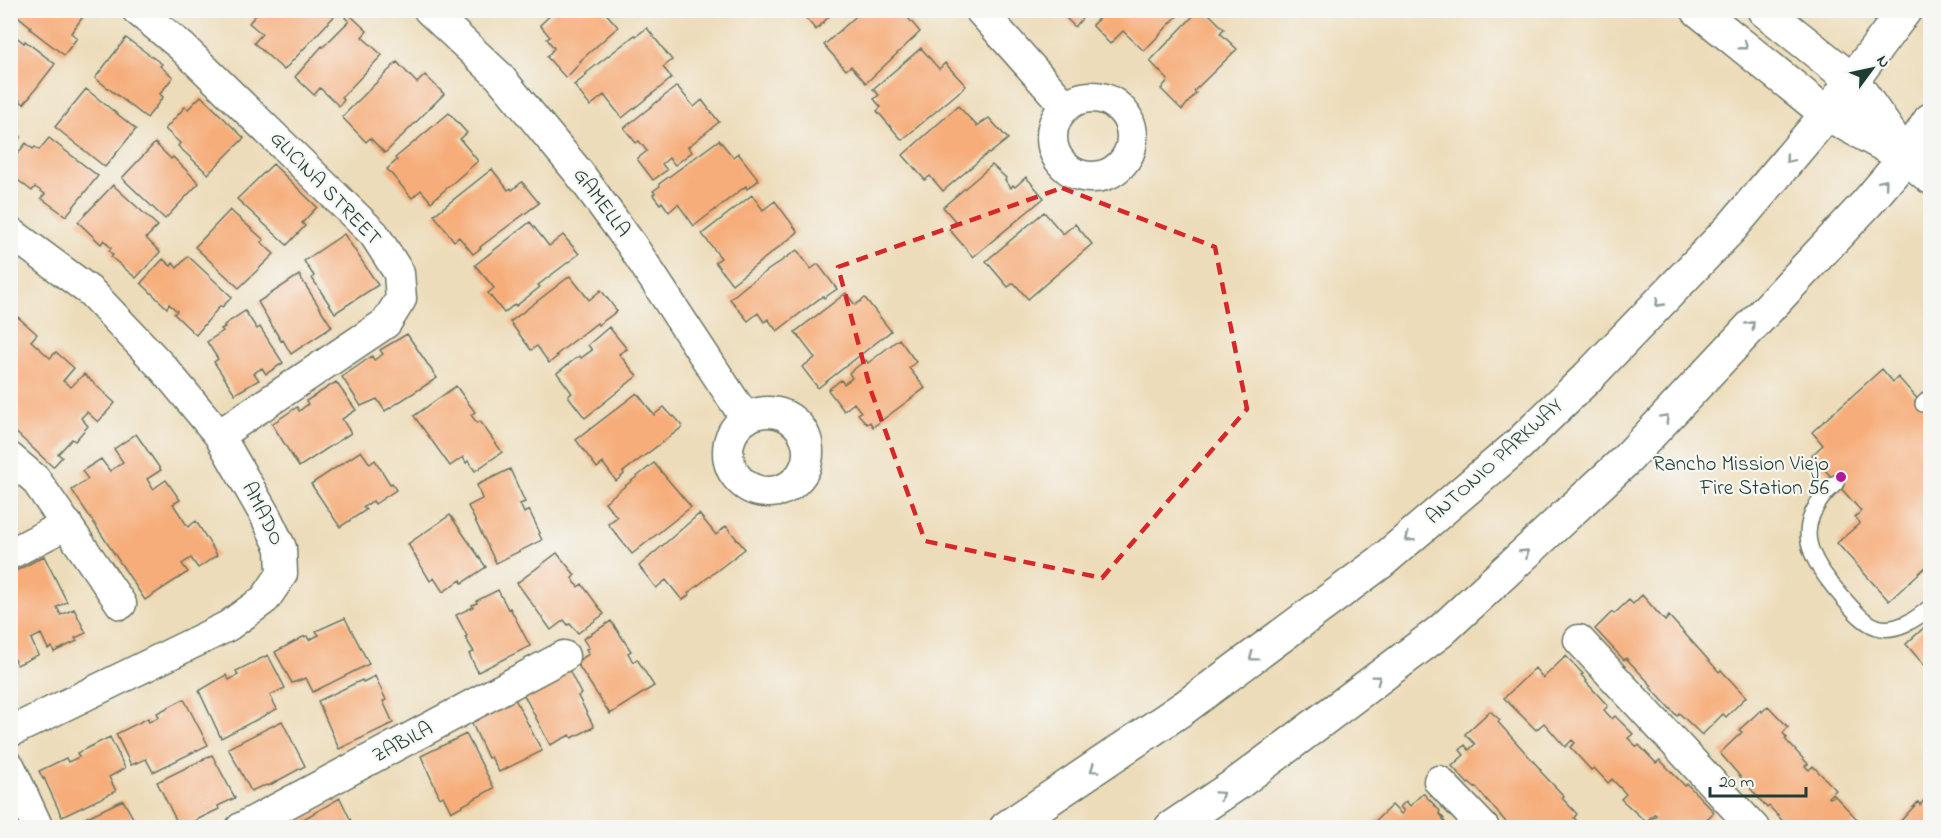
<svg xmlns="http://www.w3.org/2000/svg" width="1941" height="838" font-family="'Indie Flower',sans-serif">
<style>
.building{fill:#f6ad7a}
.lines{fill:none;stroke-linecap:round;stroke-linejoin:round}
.service-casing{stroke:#677563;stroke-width:18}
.minor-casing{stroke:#677563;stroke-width:33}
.tertiary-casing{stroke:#677563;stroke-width:36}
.primary-casing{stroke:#677563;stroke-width:36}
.service{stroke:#fff;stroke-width:15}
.minor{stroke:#fff;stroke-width:30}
.tertiary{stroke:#fff;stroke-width:33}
.primary{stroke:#fff;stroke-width:33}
.oneway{stroke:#8f9e9a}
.marked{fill:none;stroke:#d62828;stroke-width:4.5;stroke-dasharray:12 8;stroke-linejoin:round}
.poi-dot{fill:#b5179e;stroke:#f6f6f2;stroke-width:2}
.labels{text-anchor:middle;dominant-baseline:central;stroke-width:4.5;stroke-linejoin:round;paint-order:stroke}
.street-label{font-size:21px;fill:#1f3d34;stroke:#f6f6f2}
.poi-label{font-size:21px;fill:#1f3d34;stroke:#f6f6f2;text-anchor:end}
</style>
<rect width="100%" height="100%" fill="#f6f6f2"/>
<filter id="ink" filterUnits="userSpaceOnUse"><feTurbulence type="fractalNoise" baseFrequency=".0167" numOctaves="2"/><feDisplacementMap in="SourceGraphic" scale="12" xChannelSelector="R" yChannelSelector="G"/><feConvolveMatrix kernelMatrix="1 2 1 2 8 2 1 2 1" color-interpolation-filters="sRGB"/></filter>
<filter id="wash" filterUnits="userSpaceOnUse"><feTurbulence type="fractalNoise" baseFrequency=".008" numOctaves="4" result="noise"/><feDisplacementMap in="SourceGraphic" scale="24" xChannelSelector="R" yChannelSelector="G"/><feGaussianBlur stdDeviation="1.35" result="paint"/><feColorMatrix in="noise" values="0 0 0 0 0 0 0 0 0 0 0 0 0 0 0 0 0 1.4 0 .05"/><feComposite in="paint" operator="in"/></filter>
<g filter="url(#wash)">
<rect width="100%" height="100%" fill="#eddcb9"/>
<g id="blocks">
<path class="building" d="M16 10H88L71 33 77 38 64 55 30 29 31 27 14 13Z
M260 10H340L284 70 254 43 262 34 249 23Z
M556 10H603L618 27 580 61 581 62 566 78 547 57 554 48 547 39 550 37 540 25Z
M787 10H835L816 30 800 11 793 18Z
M863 10H897L901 16 904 13 920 32 866 83 851 66 846 70 824 45Z
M1061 10H1086L1083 14 1085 15 1075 27 1063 15 1065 14Z
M1103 10H1183L1144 51 1123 31 1110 44 1092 25 1103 14 1101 13Z
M1199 10H1205L1224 29 1220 33 1237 49 1194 91 1196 93 1182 110 1161 89 1168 80 1150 61Z
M349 14 367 31 362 37 382 55 342 97 344 100 339 106 320 88 314 95 295 77 322 46 323 47 349 21 345 18Z
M647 28 672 60 663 67 672 78 622 118 604 95 590 106 574 85 587 75 585 74 635 35 636 36Z
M10 32 24 43 25 41 55 64 24 104 10 93Z
M126 38 162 64 160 66 173 77 160 94 163 97 147 118 95 78Z
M921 48 939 69 945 63 966 86 902 140 877 111 881 107 874 99 879 95 873 89Z
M397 62 417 83 425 75 444 94 385 153 370 138 366 142 342 117Z
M677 86 694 107 702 100 719 122 688 147 692 152 675 165 669 158 662 164 667 170 653 180 637 159 647 151 639 141 636 143 624 128Z
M86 89 136 129 105 167 55 127Z
M201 96 244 138 208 174 178 146 180 143 165 129 185 107 188 109Z
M958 106 977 126 989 118 1008 139 989 154 988 153 943 191 930 176 925 180 903 155Z
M449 113 467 133 460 139 478 161 431 202 421 190 412 198 387 169 397 160 395 158Z
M10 127 14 129 12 131 21 137 10 151Z
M49 138 98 176 66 216 41 198 45 194 35 187 32 191 10 174V163L26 143 33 149 35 147 39 150Z
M719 140 733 157 738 153 759 180 747 189 746 186 694 226 678 204 669 212 662 202 660 204 653 195 655 193 653 191 660 186 659 184Z
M155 143 171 159 173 157 199 183 165 219 122 178Z
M273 164 317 207 302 223 305 226 287 245 237 199Z
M992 165 1006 178 1005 180 1011 188 1013 185 1015 187 1026 177 1044 198 973 257 949 229 956 222 943 207Z
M492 169 508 190 511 188 512 190 522 182 539 203 480 247 481 248 473 254 459 237 454 241 434 215Z
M113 185 158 226 146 238 160 252 136 278 111 257 113 255 109 251 111 248 104 240 101 244 78 222Z
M752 195 763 210 775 201 798 232 732 284 715 262 721 258 702 234Z
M230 210 264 240 261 242 274 254 239 288 195 247Z
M1044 212 1063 234 1075 224 1092 244 1028 299 1014 283 1008 287 986 261Z
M530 222 549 246 563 235 579 254 538 285 540 287 516 306 515 304 504 313 488 293 494 288 475 265Z
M344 234 378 285 335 313 312 278 314 276 304 261Z
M797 250 811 269 818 264 837 289 824 298 823 296 777 331 768 319 764 322 758 313 748 321 730 299 747 285Z
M188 256 232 297 222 307 220 306 196 335 174 314 177 311 169 304 167 308 141 283 163 259 171 266 173 263 177 268Z
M299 275 332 327 291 354 283 340 281 341 258 302Z
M570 276 589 300 601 290 617 311 598 325 597 323 556 355 558 356 549 363 537 346 531 350 510 322Z
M846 293 855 305 865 298 891 331 818 388 802 367 815 358 795 332Z
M245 311 257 329 260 327 283 363 266 374 262 368 254 373 259 380 235 394 214 362 218 359 207 342 223 331 221 329 225 327 224 325Z
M18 317 37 334 31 341 50 358 56 352 74 368 63 381 71 387 84 374 115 403 98 422 87 412 81 418 88 426 75 441 72 439 58 454 62 457 53 467 10 427V326Z
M609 327 627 349 619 354 637 376 585 418 568 396 572 393 557 373 579 356 581 358 592 350 588 345Z
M407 334 437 378 385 411 377 399 361 406 342 377 372 356 374 360 383 354 380 350Z
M899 339 916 362 909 368 925 388 873 427 870 422 867 424 858 414 861 412 854 403 844 411 828 390 841 380 844 384 852 378 849 373 866 360 868 363Z
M1882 369 1893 382 1898 377 1930 413V563L1889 601 1837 543 1860 523 1855 517 1861 511 1812 455 1823 445 1812 432Z
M336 382 356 410 342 419 351 433 299 467 272 424 297 407 299 411 308 404 306 401Z
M456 386 475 412 471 415 477 423 480 421 502 452 475 471 468 461 466 463 463 457 450 466 414 416Z
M637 393 654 415 664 407 673 417 674 416 682 425 681 428 623 472 624 474 616 481 603 463 597 468 576 440Z
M136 434 161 470 147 479 153 489 166 480 180 500 173 504 188 527 196 521 217 555 198 568 191 558 182 564 188 572 145 600 72 490 88 479 82 471 101 459 110 471 123 462 114 449Z
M361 451 370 464 375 460 390 484 392 483 396 490 375 504 373 501 363 507 366 510 340 527 311 484Z
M654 463 691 507 632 554 608 524 617 517 605 502Z
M510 469 525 502 520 504 524 513 529 510 540 533 539 534 542 540 496 563 468 506 482 499 477 485Z
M699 514 716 535 726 526 745 549 688 593 689 595 682 600 666 580 656 588 639 566Z
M450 515 486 567 462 583 461 580 443 592 434 578 430 581 408 544Z
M557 553 575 575 572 578 578 587 582 584 604 614 578 633 570 624 568 625 564 620 551 630 517 583Z
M44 556 67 602 57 607 61 615 74 609 86 633 75 638 77 641 54 652 52 647 48 649 41 634 31 639 38 655 17 665 13 657 10 658V574Z
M498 590 508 609 510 608 530 646 478 672 469 654 474 652 465 637 467 636 456 615 473 607 472 605 477 603 476 601Z
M1642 595 1665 621 1669 616 1719 672 1721 670 1746 697 1726 717 1723 714 1702 735 1679 713 1677 716 1650 687 1652 686 1626 658 1624 660 1595 629 1612 612 1614 614 1629 600 1633 604Z
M345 618 369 664 313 692 306 678 292 683 275 652 303 637 307 636 309 640 319 635 316 631Z
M611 621 631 651 628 653 633 662 637 659 654 686 610 714 576 662 589 654 586 649 589 648 583 639Z
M1928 624 1930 627 1929 671 1906 644Z
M268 655 285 688 270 695 277 709 221 738 199 691 226 675 229 680 238 675 236 671Z
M1566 656 1583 674 1581 675 1587 681 1586 682 1608 706 1604 710 1612 719 1615 716 1633 734 1628 738 1637 747 1639 745 1656 763 1660 760 1685 786 1687 784 1714 812 1698 828H1643L1656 815 1654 814 1646 822 1621 799 1626 794 1612 779 1608 783 1594 768 1591 770 1570 747 1575 743 1572 740 1565 747 1544 723 1536 730 1504 698 1535 668 1543 678Z
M569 670 581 694 578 696 594 727 572 738 570 735 550 745 522 691Z
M375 676 386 700 383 701 393 723 339 749 318 701 362 680 363 682Z
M514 697 542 751 499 772 491 757 488 758 470 719Z
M184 699 208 745 153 772 146 759 131 765 116 734 148 718 149 722 159 717 157 713Z
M1768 706 1788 727 1783 733 1787 738 1785 739 1808 764 1805 766 1809 770 1813 766 1836 790 1828 797 1830 798 1834 795 1858 820 1850 828H1789L1769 806 1767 808 1720 753 1742 732 1739 730 1761 710 1762 712Z
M1490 711 1500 720 1498 722 1541 770 1540 771 1564 796 1562 798 1577 814 1574 818 1583 828H1511L1476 787 1475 788 1469 783 1468 784 1452 766 1464 755 1460 750 1465 745 1469 750 1475 744 1465 734Z
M282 721 305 766 268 786 267 785 260 787 251 791 228 748Z
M466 734 494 788 451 812 443 796 440 798 421 756Z
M110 737 125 768 109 777 116 791 62 817 44 778 43 779 39 771 66 758 68 762 79 757 77 753Z
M212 755 235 798 218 806 219 809 180 828 157 782Z
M1423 793 1440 811 1439 813 1444 819 1443 820 1450 828H1368L1392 805 1401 814 1404 811 1400 807 1406 801 1410 806Z
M1930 794V828L1896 826 1918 802 1920 805Z
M340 798 354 827 303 828 300 821Z
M123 800 133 818 126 822 129 828H71L86 820 85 818Z"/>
</g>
</g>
<g filter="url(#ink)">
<use href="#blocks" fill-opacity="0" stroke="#677563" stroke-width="1.5"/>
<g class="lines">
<defs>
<path id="service" d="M1923 404 1930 397
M1836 483C1790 525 1807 556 1842 597 1852 608 1862 622 1877 627 1895 633 1917 619 1930 607"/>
<path id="minor" d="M137 10 181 46 374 234 399 273 401 299 386 323 219 435
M429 10 499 76 579 173 631 244 746 419
M980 10 1066 107
M1052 137a40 40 0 1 1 80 0a40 40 0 1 1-80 0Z
M10 232 91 292 164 369 219 435 266 517 281 548 282 574 265 599 228 626 10 732
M728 452a40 40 0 1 1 80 0a40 40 0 1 1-80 0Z
M10 458 35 479 121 604
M10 554 67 524
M1579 640 1754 828
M10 767 38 828
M1439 781 1484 828
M241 828 564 656"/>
<path id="tertiary" d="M1698 10 1827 114 1906 157 1930 177
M1764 10 1853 81 1901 150"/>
<path id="primary" d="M1006 828 1185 707 1381 562 1517 446 1588 377 1732 227 1827 114 1905 10
M1171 828 1238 783 1441 631 1627 459 1867 203 1906 157 1930 120"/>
</defs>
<use href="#service" class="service-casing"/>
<use href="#minor" class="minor-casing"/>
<use href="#tertiary" class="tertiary-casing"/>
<use href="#primary" class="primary-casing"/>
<use href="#service" class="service"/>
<use href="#minor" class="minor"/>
<use href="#tertiary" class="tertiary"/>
<use href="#primary" class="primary"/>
</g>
<defs><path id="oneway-chevron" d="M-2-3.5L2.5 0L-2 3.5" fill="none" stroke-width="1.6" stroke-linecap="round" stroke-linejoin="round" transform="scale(1.5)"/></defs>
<g class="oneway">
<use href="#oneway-chevron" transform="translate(1744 46) rotate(38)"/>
<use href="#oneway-chevron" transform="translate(1789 159) rotate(130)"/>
<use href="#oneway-chevron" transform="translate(1884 183) rotate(-50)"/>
<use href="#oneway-chevron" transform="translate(1659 303) rotate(134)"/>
<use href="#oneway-chevron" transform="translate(1751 325) rotate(-47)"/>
<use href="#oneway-chevron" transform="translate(1665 418) rotate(-47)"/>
<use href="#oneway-chevron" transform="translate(1409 538) rotate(140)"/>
<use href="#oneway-chevron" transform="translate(1525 553) rotate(-43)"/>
<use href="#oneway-chevron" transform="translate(1253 657) rotate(143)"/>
<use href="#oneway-chevron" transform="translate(1377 679) rotate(-37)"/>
<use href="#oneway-chevron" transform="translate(1094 769) rotate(146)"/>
<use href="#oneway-chevron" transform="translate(1220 795) rotate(-34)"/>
</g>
</g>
<path class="marked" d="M1062 188 1215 247 1247 409 1102 578 925 541 871 391 838 267Z"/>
<circle class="poi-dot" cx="1841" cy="477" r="6"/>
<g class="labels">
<g class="street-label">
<text transform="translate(325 189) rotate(46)">GLICINA STREET</text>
<text transform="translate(601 203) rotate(53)">GAMELLA</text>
<text transform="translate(1495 462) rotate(-42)">ANTONIO PARKWAY</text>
<text transform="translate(262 514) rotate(63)">AMADO</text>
<text transform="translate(403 743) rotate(-28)">ZABILA</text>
</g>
<g class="poi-label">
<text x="1829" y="465">Rancho Mission Viejo<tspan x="1829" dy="24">Fire Station 56</tspan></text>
</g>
</g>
<rect width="1941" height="838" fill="none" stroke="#f6f6f2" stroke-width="36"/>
<g transform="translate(1872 69) rotate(57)" stroke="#f6f6f2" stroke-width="4.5" paint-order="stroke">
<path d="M0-4.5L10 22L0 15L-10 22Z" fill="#1f3d34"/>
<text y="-9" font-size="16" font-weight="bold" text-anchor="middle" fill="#1f3d34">N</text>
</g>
<path d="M1710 787v9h96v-9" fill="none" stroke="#1f3d34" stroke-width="3"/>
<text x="1719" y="787" font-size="18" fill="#1f3d34" stroke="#f6f6f2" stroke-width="4.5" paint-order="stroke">20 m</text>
</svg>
